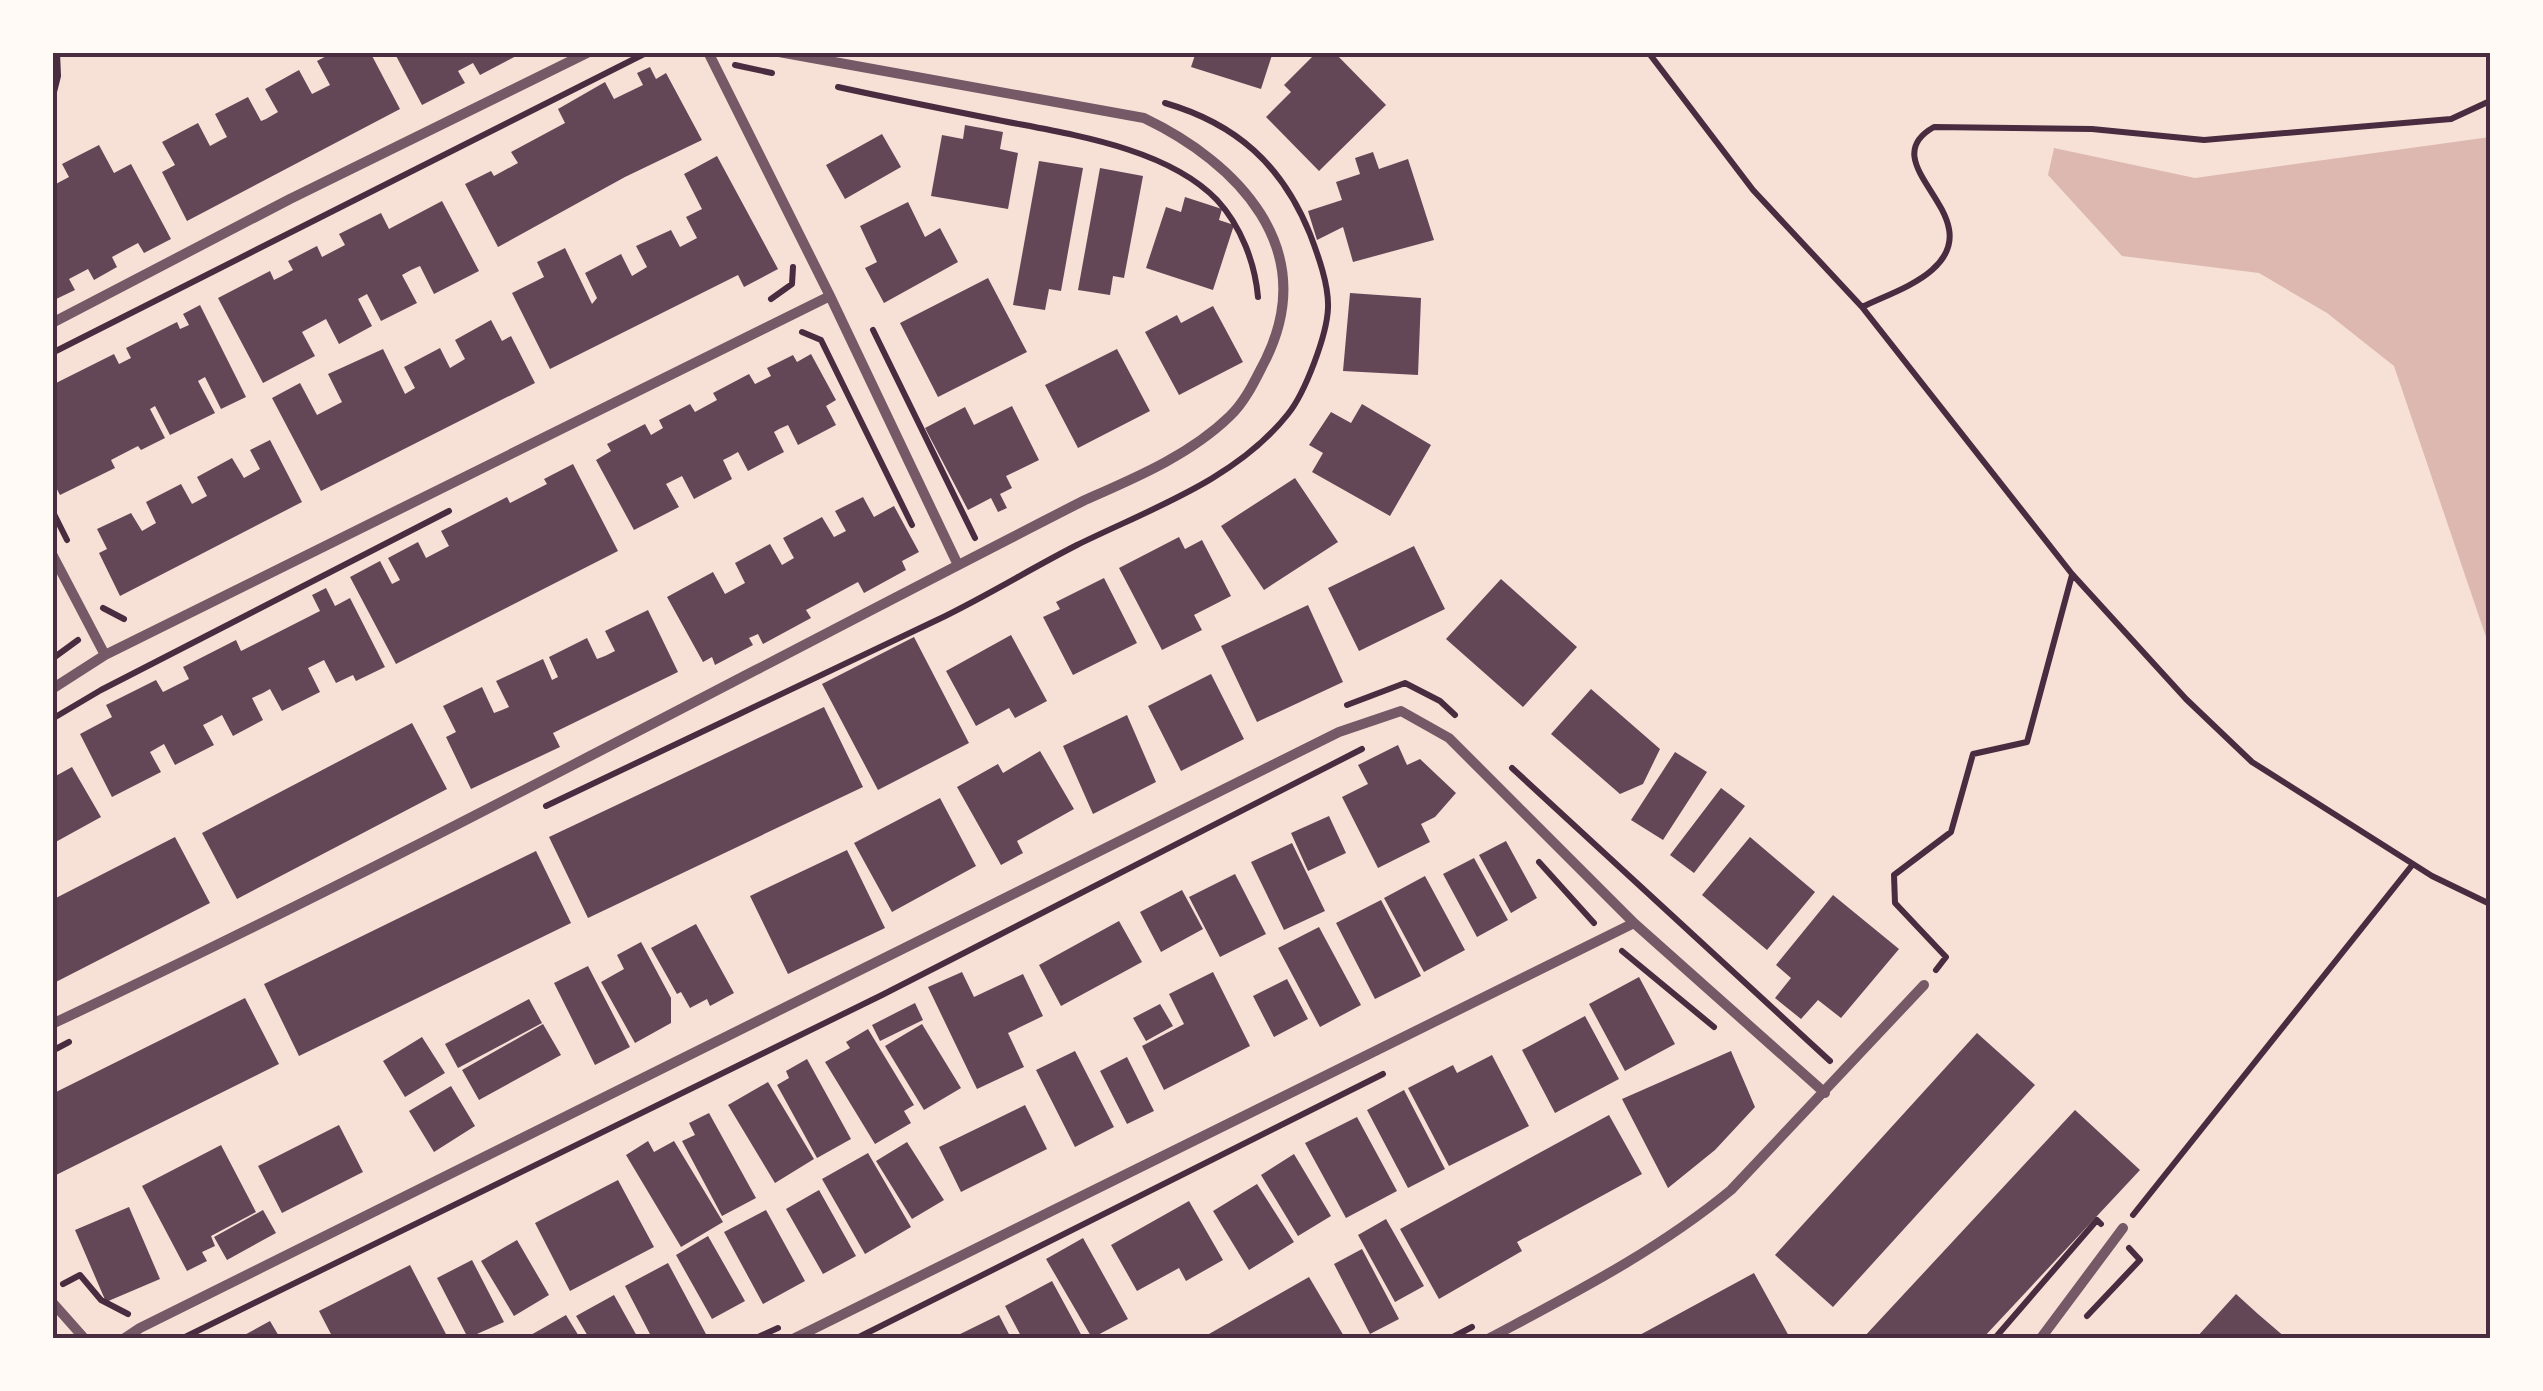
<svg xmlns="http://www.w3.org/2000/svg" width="2543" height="1391" font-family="'Open Sans',sans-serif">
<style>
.water{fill:#dcb8b0}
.building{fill:#644757}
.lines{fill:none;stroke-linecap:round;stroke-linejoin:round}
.path{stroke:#4a2c40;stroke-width:6}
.minor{stroke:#755966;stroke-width:10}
.neatline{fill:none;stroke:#4a2c40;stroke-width:4}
</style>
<rect width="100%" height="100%" fill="#f7e1d7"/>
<path class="water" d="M2490 137V640L2486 637 2394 366 2327 313 2259 273 2122 256 2048 175 2054 148 2195 178Z"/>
<path class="building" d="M334 52H370L400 109 187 221 162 172 175 165 162 142 198 123 210 146 221 140 227 137 215 114 248 97 261 121 266 119 278 112 265 89 299 70 312 94 330 85 317 61Z
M394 52H524L480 75 473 63 458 71 465 83 422 105Z
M1196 52H1273L1261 89 1191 67Z
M1317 52H1334L1386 105 1319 171 1266 117 1291 92 1284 85Z
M650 67 656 79 666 73 702 140 625 177 498 247 465 184 491 171 494 176 518 163 511 152 565 123 558 109 605 82 614 99 643 85 637 73Z
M965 125 1003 132 1000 149 1018 153 1008 209 931 196 942 135 963 139Z
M882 134 901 167 845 199 826 165Z
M99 145 114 173 131 164 171 239 144 253 138 243 112 257 117 267 94 280 88 269 69 279 75 290 52 301V186L69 177 62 164Z
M1373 152 1379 169 1408 159 1434 240 1353 262 1343 227 1317 240 1308 211 1342 200 1336 182 1360 174 1355 158Z
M717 156 778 269 744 287 738 275 550 369 512 293 544 277 537 262 565 248 592 304 597 298 585 273 621 254 632 276 647 267 636 246 671 230 680 247 697 238 686 217 702 209 684 174Z
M1039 161 1083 168 1061 291 1049 289 1045 310 1013 305Z
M1100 168 1143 176 1124 278 1113 276 1110 295 1078 290Z
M1185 197 1222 209 1219 220 1234 225 1213 290 1146 268 1166 207 1181 212Z
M442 201 479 271 434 294 420 266 411 270 402 275 417 303 381 321 367 294 358 299 372 326 339 344 326 319 302 332 315 356 263 383 218 298 270 271 274 280 282 276 293 270 288 261 317 246 322 257 345 245 339 234 381 213 389 229Z
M908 202 925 237 940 228 958 262 884 303 865 268 877 262 860 226Z
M988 278 1027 352 938 397 900 323Z
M1350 293 1421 298 1418 375 1343 371Z
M200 305 246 397 221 409 205 377 198 381 215 413 170 435 155 406 150 409 165 438 141 450 138 446 111 460 115 468 60 495 52 480V385L114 354 119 364 131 358 126 348 177 322 180 329 189 325 183 314Z
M1213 306 1243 362 1179 395 1145 332 1177 315 1181 323Z
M491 320 502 341 511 336 535 383 321 491 272 398 300 383 317 415 342 402 328 374 383 349 405 394 415 388 404 367 440 348 450 368 465 359 455 340Z
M1117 349 1150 411 1078 448 1045 385Z
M811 354 836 400 826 406 836 425 798 445 788 425 779 429 774 432 784 452 748 471 738 452 731 456 723 460 732 479 694 499 682 476 666 484 679 507 634 530 596 460 611 451 607 444 645 424 651 435 663 428 659 420 690 404 695 412 717 400 713 393 749 374 755 384 771 376 767 368 793 355 797 362Z
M1362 404 1431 445 1390 516 1312 472 1323 453 1309 445 1331 412 1351 423Z
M1012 406 1039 460 1006 476 1012 488 1000 494 1007 508 998 512 991 498 968 510 925 428 965 407 974 425Z
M270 440 302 502 120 596 99 553 107 549 97 529 131 513 142 531 156 523 146 502 181 484 192 504 207 496 197 477 232 458 244 478 260 469 250 450Z
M573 464 618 551 396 664 350 577 380 561 392 584 400 580 388 558 418 542 426 558 449 546 441 531 507 497 510 503 547 484 544 479Z
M1295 478 1338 542 1264 590 1221 526Z
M863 497 874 517 894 506 919 552 902 561 906 570 864 593 858 582 806 610 811 618 763 644 758 634 749 638 753 645 715 665 712 657 703 662 667 597 713 572 725 594 745 583 735 563 770 544 782 565 794 558 783 538 822 517 834 537 846 531 835 511Z
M1179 537 1185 549 1202 540 1231 596 1194 615 1202 630 1162 650 1119 568Z
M1414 546 1445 609 1359 651 1328 588Z
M1104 578 1137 643 1073 675 1043 617 1060 609 1056 602Z
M1501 579 1577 647 1523 707 1446 639Z
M326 588 335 606 350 598 385 667 356 681 353 675 336 683 324 660 308 668 320 692 282 711 270 689 263 693 252 698 263 720 233 736 222 715 211 721 203 725 214 745 175 765 164 744 150 752 161 772 112 797 80 734 112 717 106 705 156 680 163 692 189 679 183 667 236 640 241 651 320 611 312 595Z
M1308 605 1343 682 1257 722 1221 646Z
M648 610 678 672 553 733 560 747 471 789 446 737 456 732 443 706 482 687 494 713 502 710 509 707 496 681 543 659 552 680 558 677 549 657 587 638 597 659 605 656 615 651 605 631Z
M1011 635 1047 701 1015 718 1009 708 976 726 946 671Z
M914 637 969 743 878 790 822 684Z
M1211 674 1244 739 1181 771 1148 706Z
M1591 689 1660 749 1643 784 1620 794 1551 734Z
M824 707 863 787 588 918 549 837Z
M1127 715 1156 782 1093 814 1063 746Z
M412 723 447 789 237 899 202 833Z
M1398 745 1407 765 1420 759 1456 793 1435 817 1421 824 1430 842 1378 868 1342 797 1368 784 1358 765Z
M1040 751 1074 809 1017 841 1023 853 1001 865 957 787 998 764 1003 773Z
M1675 752 1707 772 1663 840 1631 820Z
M72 767 101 817 52 844V778Z
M1721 788 1745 806 1694 873 1670 855Z
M940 798 976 866 892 912 854 843Z
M1329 816 1346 853 1308 871 1291 833Z
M175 837 210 903 52 984V900Z
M1750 837 1815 892 1767 950 1702 895Z
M1506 841 1537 898 1511 913 1479 855Z
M1292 843 1325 911 1284 930 1251 862Z
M847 850 885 928 788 974 750 896Z
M536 851 571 923 299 1056 264 984Z
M1474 858 1508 920 1477 937 1443 874Z
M1235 874 1266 934 1220 957 1189 897Z
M1425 876 1465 950 1424 972 1384 898Z
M1182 890 1203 929 1161 952 1140 912Z
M1833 895 1899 949 1841 1018 1818 1000 1801 1019 1775 998 1791 978 1776 965Z
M1381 900 1421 976 1375 999 1336 923Z
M1119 921 1142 962 1061 1006 1039 965Z
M696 924 734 993 710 1006 707 999 690 1008 681 992 677 994 651 948Z
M1319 927 1361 1005 1320 1027 1278 948Z
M641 942 671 998V1023L635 1043 601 982 624 969 617 955Z
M588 966 630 1047 595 1065 554 983Z
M962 972 974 997 1023 974 1043 1016 1008 1033 1024 1067 977 1089 928 987Z
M1213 972 1250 1046 1164 1090 1142 1046 1184 1024 1169 994Z
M1639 977 1675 1044 1625 1071 1589 1004Z
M1287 979 1308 1019 1274 1037 1253 996Z
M245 998 279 1064 52 1177V1094Z
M529 999 542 1023 458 1068 445 1044Z
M915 1003 923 1020 880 1041 872 1025Z
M1160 1004 1173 1026 1146 1041 1133 1018Z
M1585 1016 1619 1079 1555 1113 1522 1050Z
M543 1024 561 1055 479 1100 462 1070Z
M922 1024 961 1088 924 1110 885 1046Z
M868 1029 914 1105 904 1111 911 1123 875 1144 825 1062 850 1048 846 1042Z
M1977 1033 2035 1085 1833 1307 1775 1255Z
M422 1037 445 1073 405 1097 383 1061Z
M1075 1051 1114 1127 1075 1147 1036 1070Z
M1731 1051 1755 1107 1715 1150 1668 1188 1622 1099Z
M1492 1055 1529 1126 1449 1166 1408 1088 1453 1065 1457 1073Z
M1127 1057 1154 1111 1127 1124 1100 1071Z
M807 1059 851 1139 817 1158 777 1085 789 1078 786 1071Z
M768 1082 814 1159 775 1183 728 1105Z
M451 1086 475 1126 434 1152 409 1111Z
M1404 1090 1445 1169 1408 1188 1367 1110Z
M1025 1105 1047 1149 961 1192 939 1147Z
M2075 1110 2140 1170 1983 1338H1863Z
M709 1113 756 1198 722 1216 682 1141 695 1135 689 1123Z
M1609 1115 1642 1174 1517 1242 1522 1251 1439 1299 1400 1229Z
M1357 1117 1397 1191 1346 1218 1305 1143Z
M339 1125 363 1172 282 1213 258 1166Z
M648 1141 654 1152 674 1141 723 1222 681 1247 626 1155Z
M907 1142 944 1200 912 1219 876 1161Z
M221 1145 256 1212 211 1236 215 1246 202 1252 207 1261 187 1271 142 1186Z
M868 1153 911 1227 865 1254 822 1179Z
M1294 1154 1331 1216 1298 1236 1261 1175Z
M618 1180 654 1247 570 1291 535 1223Z
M1257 1184 1294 1242 1249 1270 1213 1211Z
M819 1190 856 1256 823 1274 786 1209Z
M1189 1201 1223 1260 1186 1281 1179 1268 1137 1291 1111 1245Z
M129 1207 160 1279 106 1302 75 1230Z
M263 1210 276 1233 227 1260 214 1237Z
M766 1210 805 1281 763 1304 724 1232Z
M1386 1219 1424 1286 1395 1302 1358 1235Z
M708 1236 745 1301 712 1319 676 1255Z
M1083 1238 1128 1319 1092 1338 1046 1259Z
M517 1240 549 1295 514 1316 481 1261Z
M1362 1249 1399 1319 1370 1334 1334 1264Z
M472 1260 504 1322 468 1338 437 1278Z
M668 1263 707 1336 702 1338H652L625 1286Z
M410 1265 448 1338H333L319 1311Z
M1754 1273 1790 1338H1634L1649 1330Z
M1309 1277 1345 1338H1202Z
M1052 1281 1083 1338H1022L1005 1306Z
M2236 1294 2258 1314 2286 1338H2196Z
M614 1295 638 1338H589L576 1316Z
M566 1315 580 1338H531L529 1336Z
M999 1315 1011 1338H952Z
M270 1321 280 1338H239Z"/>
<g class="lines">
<path class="path" d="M1648 52 1753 190 1862 307 2072 574 2186 699 2252 762 2432 876 2490 904
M735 65 772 73
M838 87C888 98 938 108 988 118 1060 133 1164 145 1217 200 1241 226 1255 263 1258 297
M52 100 58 76 57 52
M771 299 792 284 793 267
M1862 307C1885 296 1914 286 1932 270 1994 216 1868 164 1934 127L2092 129 2204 140 2451 119 2490 101
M873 330 975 538
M802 332 821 340 912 525
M52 353 648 52
M52 510 67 540
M103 608 124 619
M52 659 78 640
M1347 705 1405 683 1440 701 1455 715
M52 719 101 690 449 511
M1512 768 1830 1061
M546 806C676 743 807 683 937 620 985 597 1030 569 1077 545 1150 509 1236 480 1288 414 1305 393 1327 335 1328 308 1329 285 1318 255 1310 234 1282 165 1237 124 1165 103
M1539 862 1594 923
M1622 951 1714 1027
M1936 970 1946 957 1895 903 1894 875 1951 832 1973 754 2027 742 2072 575
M52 1051 69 1042
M2133 1215 2413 864
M63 1284 80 1275 101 1300 128 1314
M2087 1316 2140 1260 2129 1248
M183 1338 882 995 1362 749
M756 1338 778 1328
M857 1338 1383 1074
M1451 1338 1472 1327
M1995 1338 2097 1220 2101 1224"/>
<path class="minor" d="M708 52 830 296 958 565
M52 323 290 199 589 52
M52 554 105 655
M52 689 105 655 830 296
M52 1024C402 860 741 675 1085 500 1135 478 1190 455 1230 416 1246 401 1256 378 1266 359 1320 248 1238 163 1144 118L779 52
M52 1302 84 1338
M125 1338 140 1328 1339 732 1401 711 1449 738 1634 923 1825 1093
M795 1338 1634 923
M1490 1338C1574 1293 1657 1251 1731 1190L1924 985
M2041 1338 2123 1228"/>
</g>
<rect width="2543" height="1391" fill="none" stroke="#fffaf5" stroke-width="110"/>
<rect x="55" y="55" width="2433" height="1281" class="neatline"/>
</svg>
